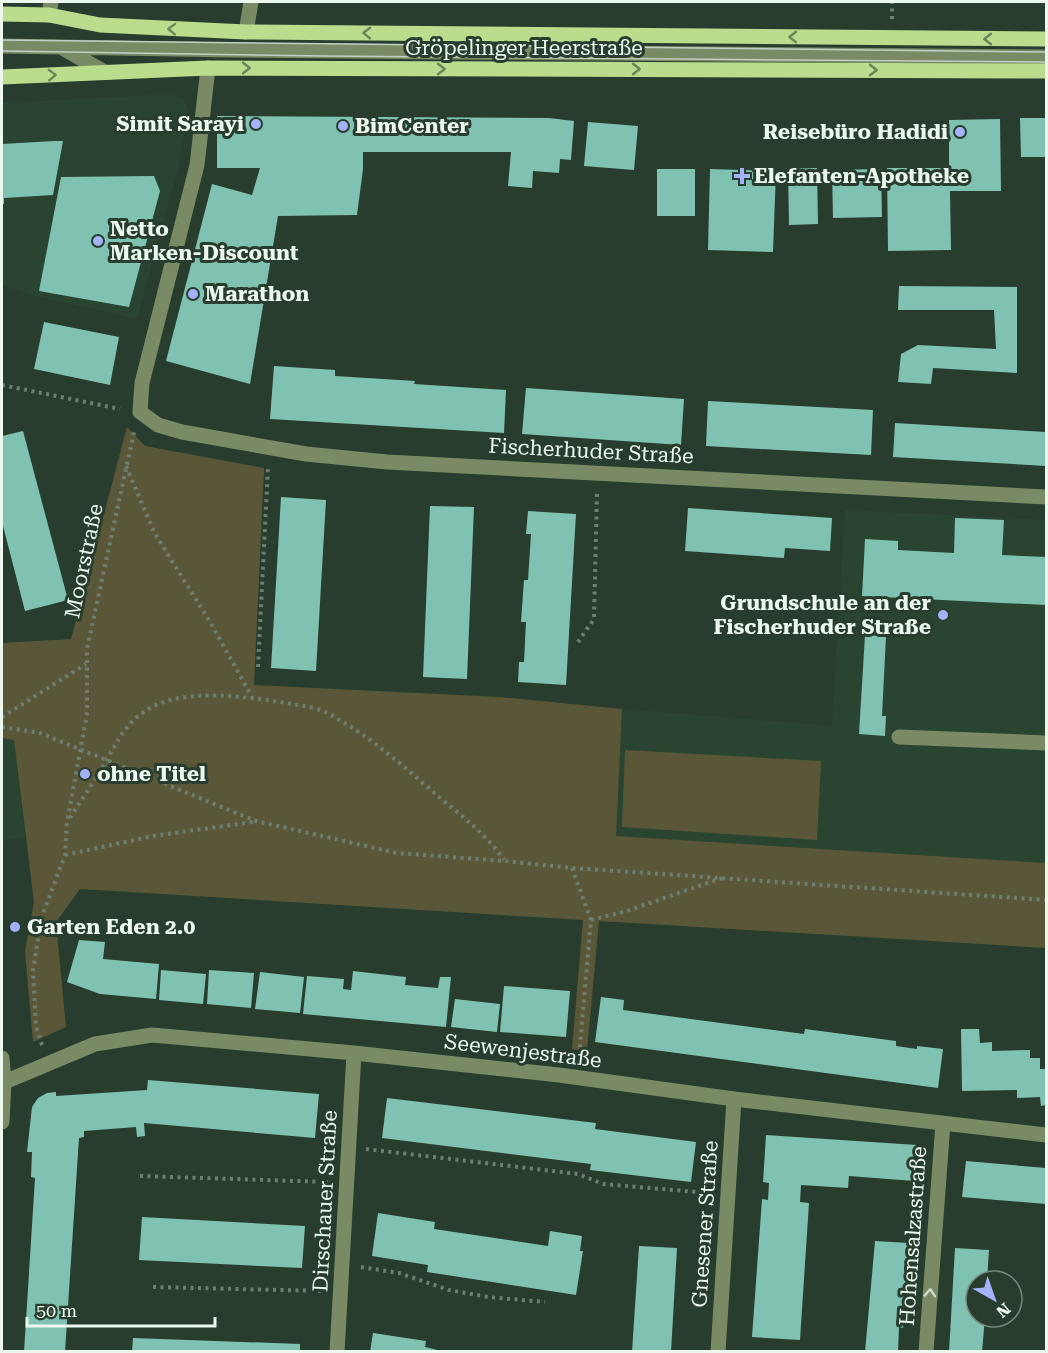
<svg xmlns="http://www.w3.org/2000/svg" width="1048" height="1353" font-family="'Roboto Serif',serif">
<style>
.built{fill:#294531}
.green{fill:#5a5738}
.building{fill:#80c2b2}
.lines{fill:none;stroke-linecap:round;stroke-linejoin:round}
.path{stroke:#6d7f71;stroke-width:4;stroke-dasharray:3 4.5;stroke-linecap:butt}
.minor{stroke:#798a64;stroke-width:15}
.major{stroke:#b9dd8d;stroke-width:15}
.tram{stroke:#c1cfc4;stroke-width:1.5}
.oneway{stroke:#698559}
.oneway2{stroke:#cfdccc}
.poi-dot{fill:#a4b2fc;stroke:#283d2e;stroke-width:2}
.labels{text-anchor:middle;dominant-baseline:central;stroke-width:6;stroke-linejoin:round;paint-order:stroke}
.street-label{font-size:21px;fill:#ecf8ee;stroke:#283d2e}
.poi-label{font-size:21px;font-weight:bold;fill:#ecf8ee;stroke:#283d2e;text-anchor:start}
</style>
<rect width="100%" height="100%" fill="#283d2e"/>
<path class="built" d="M173 94 183 98 189 112 178 168 137 319 32 295 2 285V103Z
M845 510 1046 520V863L615 836 622 709 832 726Z
M2 738 14 739 25 837 2 841Z"/>
<path class="green" d="M127 427 145 446 264 468 254 685 500 697 622 709 616 836 1046 863V948L599 921 587 1051 572 1049 583 920 80 889 56 922 66 1027 33 1042 25 951 34 902 14 740 2 738V643L71 639Z
M625 750 821 761 817 840 622 827Z"/>
<path class="building" d="M217 116 549 118 574 121 571 160 560 159 559 173 533 171 532 188 508 186 511 152H363V169L357 215 278 216 250 384 166 361 212 184 252 195 260 168H217Z
M1020 118H1046V157H1021Z
M1000 119 1001 191H950L951 250 888 251 887 168H949V120Z
M588 122 638 126 634 170 584 166Z
M54 141H63L53 195 4 198V204H2V144Z
M817 168 818 224 789 225 788 169Z
M657 169H695V216H657Z
M710 169 776 171 773 252 708 250Z
M881 169 882 217 833 218 832 170Z
M154 176 160 191 129 307 39 291 61 177Z
M899 286 1017 287V373L933 368 931 384 898 382 901 354 918 345 996 349 994 310H898Z
M44 322 119 337 110 385 34 369Z
M274 366 335 370V376L415 381 414 384 506 390 504 433 270 419Z
M526 388 684 399 681 445 522 434Z
M708 401 873 410 871 455 706 446Z
M895 423 1046 432V466L893 457Z
M23 431 68 600 25 611 2 522V436Z
M281 497 326 500 316 671 271 668Z
M430 506 474 507 467 679 423 677Z
M688 508 832 518 830 551 785 548 784 558 685 551Z
M528 511 576 514 566 685 518 682 519 662H524L526 622H521L524 580H528L531 534H526Z
M955 518 1004 520 1002 555 1046 557V605L862 596 865 539 898 541V550L954 553Z
M865 635 886 636 882 716H886L885 736 859 734Z
M79 940 105 942 103 959 159 964 156 999 100 994 67 982Z
M161 970 206 974 203 1004 159 1000Z
M209 970 254 973 251 1008 207 1004Z
M353 971 406 977 405 985 438 988 440 977H451L446 1027 303 1014 307 976 344 979 343 989 351 990Z
M260 972 304 977 300 1013 255 1009Z
M504 986 570 991 566 1037 500 1032Z
M601 997 624 1000 623 1010 804 1034 805 1029 828 1032 896 1041V1046L917 1049V1046L943 1049 938 1088 595 1042Z
M455 999 500 1004 497 1032 451 1027Z
M961 1029H979L980 1043 992 1042V1051L1030 1050V1058H1040V1069H1046V1105L1041 1106 1040 1097 1017 1098V1090L962 1091Z
M148 1080 319 1094 315 1138 144 1123 145 1136 137 1137 136 1127 84 1131V1137L79 1138 65 1352H24L35 1178 31 1177 32 1152H27L32 1107 38 1098 47 1093 56 1092V1096L147 1090Z
M387 1098 596 1123 595 1129 696 1142 691 1182 590 1170 591 1164 382 1138Z
M766 1135 917 1145 914 1181 849 1176 848 1188 801 1185 800 1202 809 1203 800 1340 752 1337 762 1199 768 1200 769 1183 763 1182Z
M966 1161 1046 1168V1204L962 1197Z
M378 1213 435 1222 434 1229 548 1246 550 1231 582 1236 580 1251H583L576 1295 427 1272 428 1265 372 1256Z
M142 1217 305 1226 302 1268 139 1260Z
M875 1241 909 1243 903 1328 899 1327 898 1352H865Z
M639 1246 677 1248 671 1352H632Z
M955 1248 989 1250 987 1281H976V1317H985L982 1352H949Z
M373 1333 426 1341 425 1347 446 1352H370Z
M133 1338 300 1344V1352H132Z"/>
<g class="lines">
<path class="path" d="M892 19V2
M2 385 120 409
M126 466 154 532 210 622 252 697
M578 642 594 619 597 491
M258 667 268 467
M2 717 86 664
M2 727 40 733 256 821 397 853 505 861 572 868 1046 900
M70 818C82 799 95 780 106 761 117 742 126 723 145 711 182 686 250 697 292 704 301 706 314 707 323 711 366 732 403 766 439 797 463 817 486 834 504 860
M65 855 153 836 253 822
M572 868 591 920 579 1056
M591 920 627 911 722 878
M42 1045 36 1027 33 970 42 916 65 855 67 822 87 714V649L134 432
M366 1149 578 1174 603 1184 709 1193
M140 1176 328 1182
M361 1267 399 1273 449 1290 488 1297 545 1302
M153 1287 322 1291"/>
<path class="minor" d="M49 15 51 2
M246 32 251 2
M2 46 233 50 1046 57
M64 49 103 71
M208 68 197 165 142 383 140 412 158 425 182 432 306 454 387 462 1046 497
M899 737 1046 743
M2 1058 4 1082 2 1122
M2 1083 95 1044 152 1035 354 1053 559 1075 734 1099 1046 1135
M337 1352 354 1053
M718 1352 734 1099
M926 1352 943 1123"/>
<path class="major" d="M2 14 49 15 100 25 246 32 1046 39
M2 77 208 68 1046 71"/>
<path class="tram" d="M2 40 1046 52
M2 51 324 56 1046 62"/>
</g>
<defs><path id="oneway-chevron" d="M-2-3.5L2.5 0L-2 3.5" fill="none" stroke-width="1.6" stroke-linecap="round" stroke-linejoin="round" transform="scale(1.5)"/></defs>
<g class="oneway">
<use href="#oneway-chevron" transform="translate(172 29) rotate(-178)"/>
<use href="#oneway-chevron" transform="translate(367 33) rotate(-179)"/>
<use href="#oneway-chevron" transform="translate(793 37) rotate(-179)"/>
<use href="#oneway-chevron" transform="translate(988 39) rotate(-180)"/>
<use href="#oneway-chevron" transform="translate(246 68)"/>
<use href="#oneway-chevron" transform="translate(441 69)"/>
<use href="#oneway-chevron" transform="translate(636 69)"/>
<use href="#oneway-chevron" transform="translate(873 70)"/>
<use href="#oneway-chevron" transform="translate(52 75) rotate(-2)"/>
</g>
<use class="oneway2" href="#oneway-chevron" transform="translate(930 1293) rotate(-86)"/>
<g class="poi-dot">
<circle cx="256" cy="124" r="6"/>
<circle cx="343" cy="126" r="6"/>
<circle cx="960" cy="132" r="6"/>
<path d="M739 167h6v6h6v6h-6v6h-6v-6h-6v-6h6z"/>
<circle cx="98" cy="241" r="6"/>
<circle cx="193" cy="294" r="6"/>
<circle cx="943" cy="615" r="6"/>
<circle cx="85" cy="774" r="6"/>
<circle cx="15" cy="927" r="6"/>
</g>
<g class="labels">
<g class="street-label">
<text x="524" y="48">Gröpelinger Heerstraße</text>
<text transform="translate(591 451) rotate(3)">Fischerhuder Straße</text>
<text transform="translate(84 561) rotate(-78)">Moorstraße</text>
<text transform="translate(523 1051) rotate(7)">Seewenjestraße</text>
<text transform="translate(325 1201) rotate(-87)">Dirschauer Straße</text>
<text transform="translate(705 1224) rotate(-86)">Gnesener Straße</text>
<text transform="translate(913 1236) rotate(-86)">Hohensalzastraße</text>
</g>
<g class="poi-label">
<text x="244" y="124" text-anchor="end">Simit Sarayi</text>
<text x="355" y="126">BimCenter</text>
<text x="948" y="132" text-anchor="end">Reisebüro Hadidi</text>
<text x="754" y="176">Elefanten-Apotheke</text>
<text x="110" y="229">Netto<tspan x="110" dy="24">Marken-Discount</tspan></text>
<text x="205" y="294">Marathon</text>
<text x="931" y="603" text-anchor="end">Grundschule an der<tspan x="931" dy="24">Fischerhuder Straße</tspan></text>
<text x="97" y="774">ohne Titel</text>
<text x="27" y="927">Garten Eden 2.0</text>
</g>
</g>
<rect width="1048" height="1353" fill="none" stroke="#ecf8ee" stroke-width="6"/>
<g transform="translate(994 1299) rotate(140)"><circle r="28" fill="#283d2e" stroke="#76887b" stroke-width="1.5"/>
<path d="M0-4.5L10 22L0 15L-10 22Z" fill="#a4b2fc"/>
<text y="-9" font-size="16" font-weight="bold" text-anchor="middle" fill="#ecf8ee">N</text>
</g>
<path d="M27 1317v9h188v-9" fill="none" stroke="#ecf8ee" stroke-width="3"/>
<text x="36" y="1317" font-size="18" fill="#ecf8ee" stroke="#283d2e" stroke-width="4.5" paint-order="stroke">50 m</text>
</svg>
